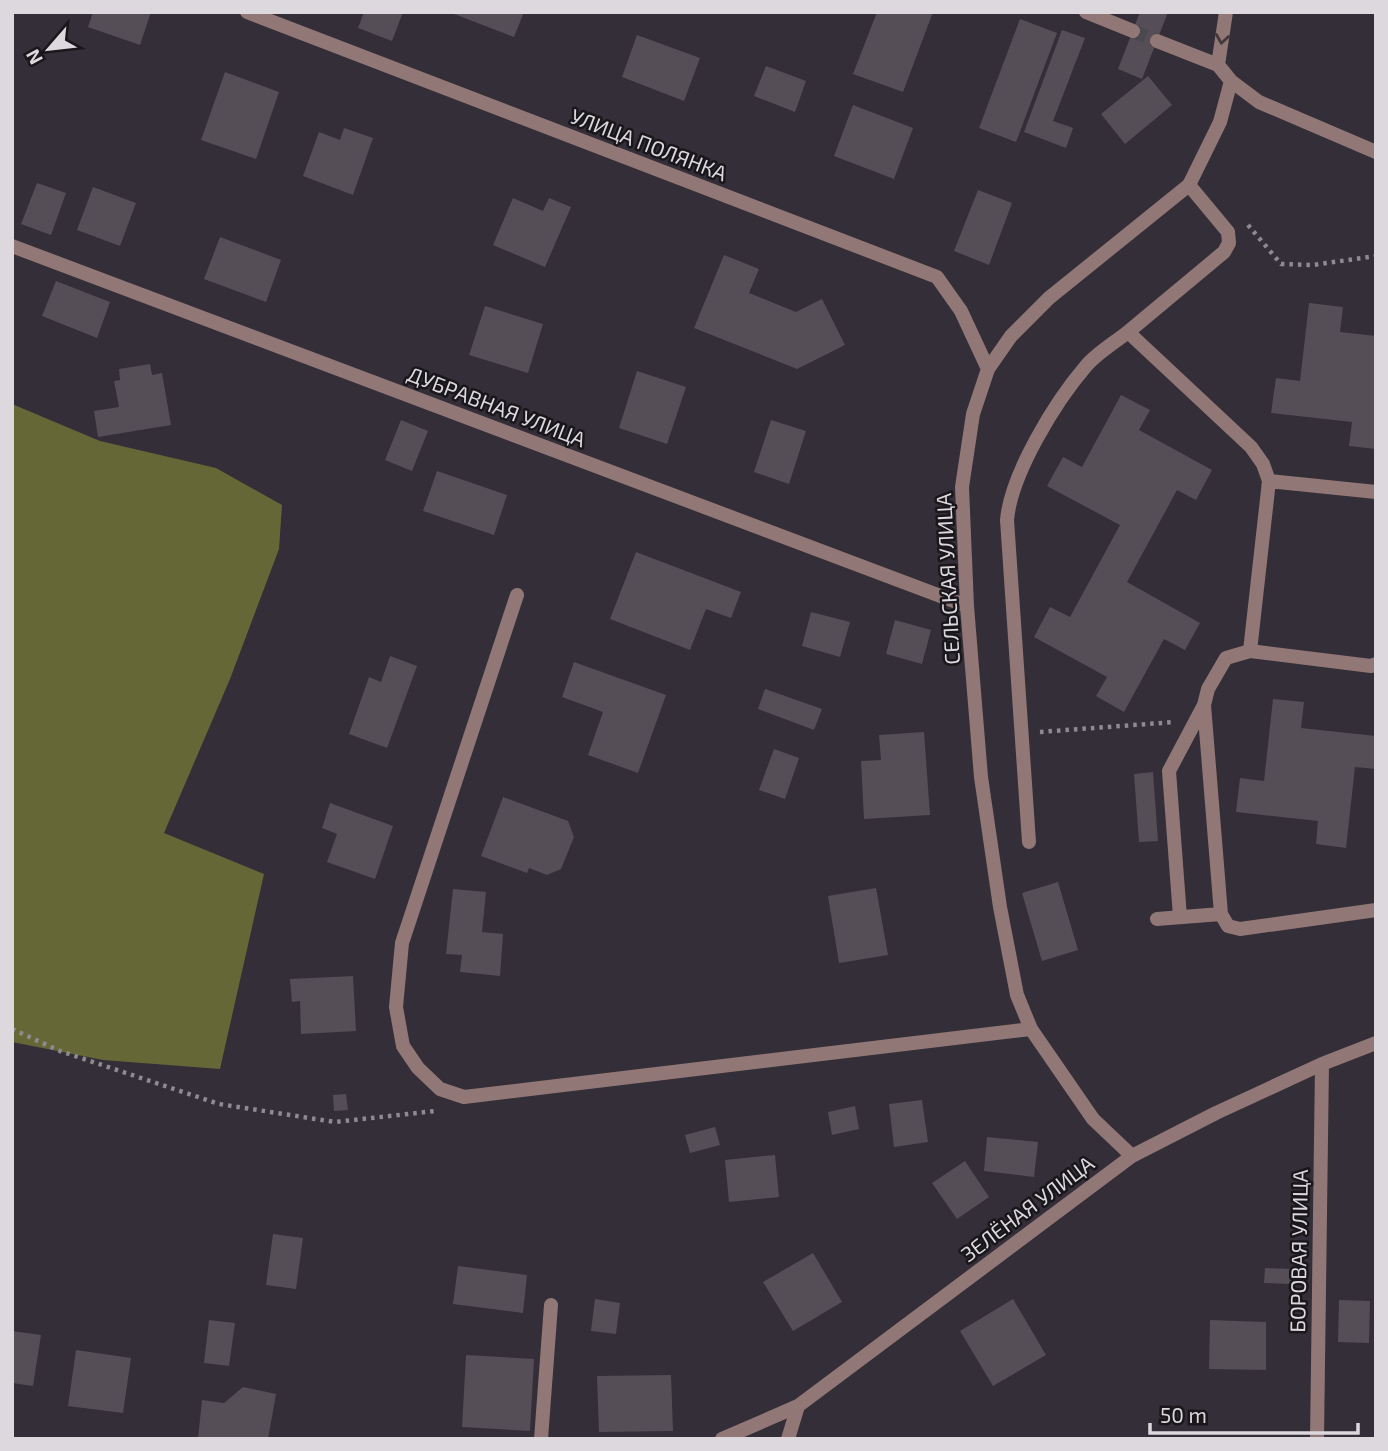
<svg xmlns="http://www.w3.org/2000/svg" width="1388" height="1451" font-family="'Exo 2',sans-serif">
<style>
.forest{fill:#656836}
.building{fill:#554e57}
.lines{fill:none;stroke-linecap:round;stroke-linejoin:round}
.minor-tunnel{stroke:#4c4850;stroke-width:14;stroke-dasharray:14 7;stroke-linecap:butt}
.path{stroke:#8e8a91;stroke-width:4.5;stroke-dasharray:3.5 5;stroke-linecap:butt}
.service{stroke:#917776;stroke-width:14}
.minor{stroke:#917776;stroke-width:14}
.oneway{stroke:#43393b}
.labels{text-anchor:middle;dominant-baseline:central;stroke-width:5;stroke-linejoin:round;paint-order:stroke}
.street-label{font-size:21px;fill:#dcd8de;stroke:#19171b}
</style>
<rect width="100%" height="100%" fill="#332e37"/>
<path class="forest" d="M12 404 100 441 216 468 282 505 279 549 230 679 164 833 264 874 220 1069 103 1060 12 1042Z"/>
<path class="building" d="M93 12H151L140 45 88 27Z
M364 12H403L392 41 358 28Z
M449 12H524L514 37Z
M877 12H933L903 92 853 74Z
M1140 12H1168L1142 79 1118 69Z
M1020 19 1057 33 1016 142 979 128Z
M1062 30 1085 38 1053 121 1073 128 1066 148 1024 132Z
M637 35 700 58 684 101 622 77Z
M766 66 806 81 795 112 754 96Z
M225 72 279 92 256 159 201 140Z
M1148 76 1172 105 1125 144 1101 114Z
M853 105 913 128 894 179 834 156Z
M344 128 373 138 353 195 303 176 319 132 340 140Z
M37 183 66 193 51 235 21 224Z
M93 187 136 203 120 246 77 230Z
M978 190 1012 203 989 265 954 251Z
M513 198 543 211 549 198 571 207 545 267 493 245Z
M220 237 281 260 266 302 204 279Z
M724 255 759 269 749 293 796 312 822 299 845 345 797 369 694 328Z
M56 281 110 302 97 338 42 316Z
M1309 303 1343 307 1340 332 1376 336V449L1349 446 1352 422 1271 413 1276 378 1300 381Z
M485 306 543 324 528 373 469 355Z
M150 364 152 375 162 373 171 425 98 437 94 411 119 407 114 381 120 380 119 369Z
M637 371 686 387 667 444 619 428Z
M1121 395 1150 410 1139 430 1212 470 1196 500 1177 490 1127 582 1200 623 1185 650 1164 639 1124 712 1096 696 1107 677 1034 637 1050 607 1070 617 1120 525 1047 486 1063 457 1082 467Z
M401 420 428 431 412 471 385 460Z
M771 420 806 431 789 484 754 472Z
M437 471 507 495 494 535 423 511Z
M636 552 741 592 731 618 706 609 690 650 610 619Z
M811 612 850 622 840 657 802 646Z
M895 620 931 630 922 664 886 654Z
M390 656 417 666 387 748 349 734 369 677 381 682Z
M574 662 666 695 638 773 588 755 603 712 562 697Z
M765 689 822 709 814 730 758 709Z
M1273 699 1304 702 1301 728 1376 736V769L1355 767 1346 848 1316 844 1318 821 1236 812 1240 778 1264 781Z
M924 732 930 815 864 819 861 761 881 760 879 735Z
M774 749 799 758 785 799 759 790Z
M1153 772 1158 841 1139 842 1134 774Z
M503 797 568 821 574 837 561 869 547 875 529 868 527 873 481 856Z
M330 803 393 826 375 879 327 862 337 834 322 828Z
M1058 882 1078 950 1042 961 1022 893Z
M876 888 888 955 839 963 828 896Z
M453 889 486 892 482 932 503 934 500 976 460 972 462 955 446 954Z
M353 976 356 1031 301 1034 300 1001 292 1002 290 979Z
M346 1094 348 1110 334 1111 333 1095Z
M922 1100 928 1142 894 1147 889 1104Z
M855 1106 859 1129 832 1135 828 1112Z
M715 1127 720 1145 690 1153 685 1135Z
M987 1137 1038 1142 1034 1177 984 1171Z
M775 1155 779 1197 729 1202 725 1160Z
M965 1161 989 1197 957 1219 932 1183Z
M273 1234 303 1238 296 1289 266 1285Z
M813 1253 842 1302 793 1331 763 1282Z
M458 1266 527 1275 523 1313 453 1304Z
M1265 1268 1292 1269V1284L1264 1283Z
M595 1299 620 1303 616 1334 591 1331Z
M1013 1299 1046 1355 993 1386 960 1331Z
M1339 1300 1370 1301 1369 1343 1338 1342Z
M209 1320 235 1323 229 1366 204 1363Z
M1210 1320 1266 1322V1370L1209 1369Z
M12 1331 41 1335 33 1386 12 1383Z
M76 1350 131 1358 123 1413 68 1406Z
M466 1355 534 1359 530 1431 462 1427Z
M671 1375 673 1431 599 1432 597 1376Z
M243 1387 276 1394 268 1439 198 1438 202 1400 224 1403Z"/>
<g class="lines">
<path class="minor-tunnel" d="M1133 31 1157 41"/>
<path class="path" d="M1248 225 1281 264 1313 265 1376 256
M1040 732 1174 722
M12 1029 60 1051 219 1104 335 1122 435 1111"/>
<path class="service" d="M1128 332 1224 252 1229 243 1228 232 1189 185
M1269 481 1250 651 1371 666 1376 664
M1250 651 1226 658 1208 689 1204 705 1221 914 1228 926 1240 929 1376 910
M1029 842 1007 520C1011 474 1055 402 1086 366 1097 353 1114 343 1128 332L1251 447 1263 464 1269 481 1376 492
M1180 917 1169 771 1204 705
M1157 919 1221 914
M541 1439 551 1305"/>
<path class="minor" d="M247 12 937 277 961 311 988 369
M1086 12 1133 31
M1218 65 1226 12
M1231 81 1259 102 1376 152
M12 246 967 606
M517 595 402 943 396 1007 403 1046 418 1068 440 1089 464 1097 1031 1029
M1132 1156 1093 1119 1031 1029 1017 995 1000 907 981 777 967 606 962 487 973 414 988 369 1011 336 1049 298 1189 185 1220 122 1231 81 1218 65 1157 41
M722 1439 798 1406 1132 1156 1216 1113 1322 1064 1376 1043
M788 1439 798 1406
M1317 1439 1322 1064"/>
</g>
<defs><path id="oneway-chevron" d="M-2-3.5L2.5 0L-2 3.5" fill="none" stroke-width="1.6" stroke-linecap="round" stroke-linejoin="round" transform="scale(1.75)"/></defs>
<use class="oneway" href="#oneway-chevron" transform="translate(1222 39) rotate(99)"/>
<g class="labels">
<g class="street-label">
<text transform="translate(649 144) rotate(21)">УЛИЦА ПОЛЯНКА</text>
<text transform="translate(497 406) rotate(21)">ДУБРАВНАЯ УЛИЦА</text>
<text transform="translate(947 579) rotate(-93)">СЕЛЬСКАЯ УЛИЦА</text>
<text transform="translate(1027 1208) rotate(-37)">ЗЕЛЁНАЯ УЛИЦА</text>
<text transform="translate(1298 1251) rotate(-89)">БОРОВАЯ УЛИЦА</text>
</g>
</g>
<rect width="1388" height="1451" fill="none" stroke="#dcd8de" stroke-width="28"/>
<g transform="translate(49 49) rotate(242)" stroke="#19171b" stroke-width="5" paint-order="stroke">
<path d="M0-5L12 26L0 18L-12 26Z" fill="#dcd8de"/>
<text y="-10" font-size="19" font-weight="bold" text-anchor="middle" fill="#dcd8de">N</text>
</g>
<path d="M1150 1423v10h208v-10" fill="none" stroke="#dcd8de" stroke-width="3.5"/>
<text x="1160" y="1423" font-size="21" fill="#dcd8de" stroke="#19171b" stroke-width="5" paint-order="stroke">50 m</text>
</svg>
